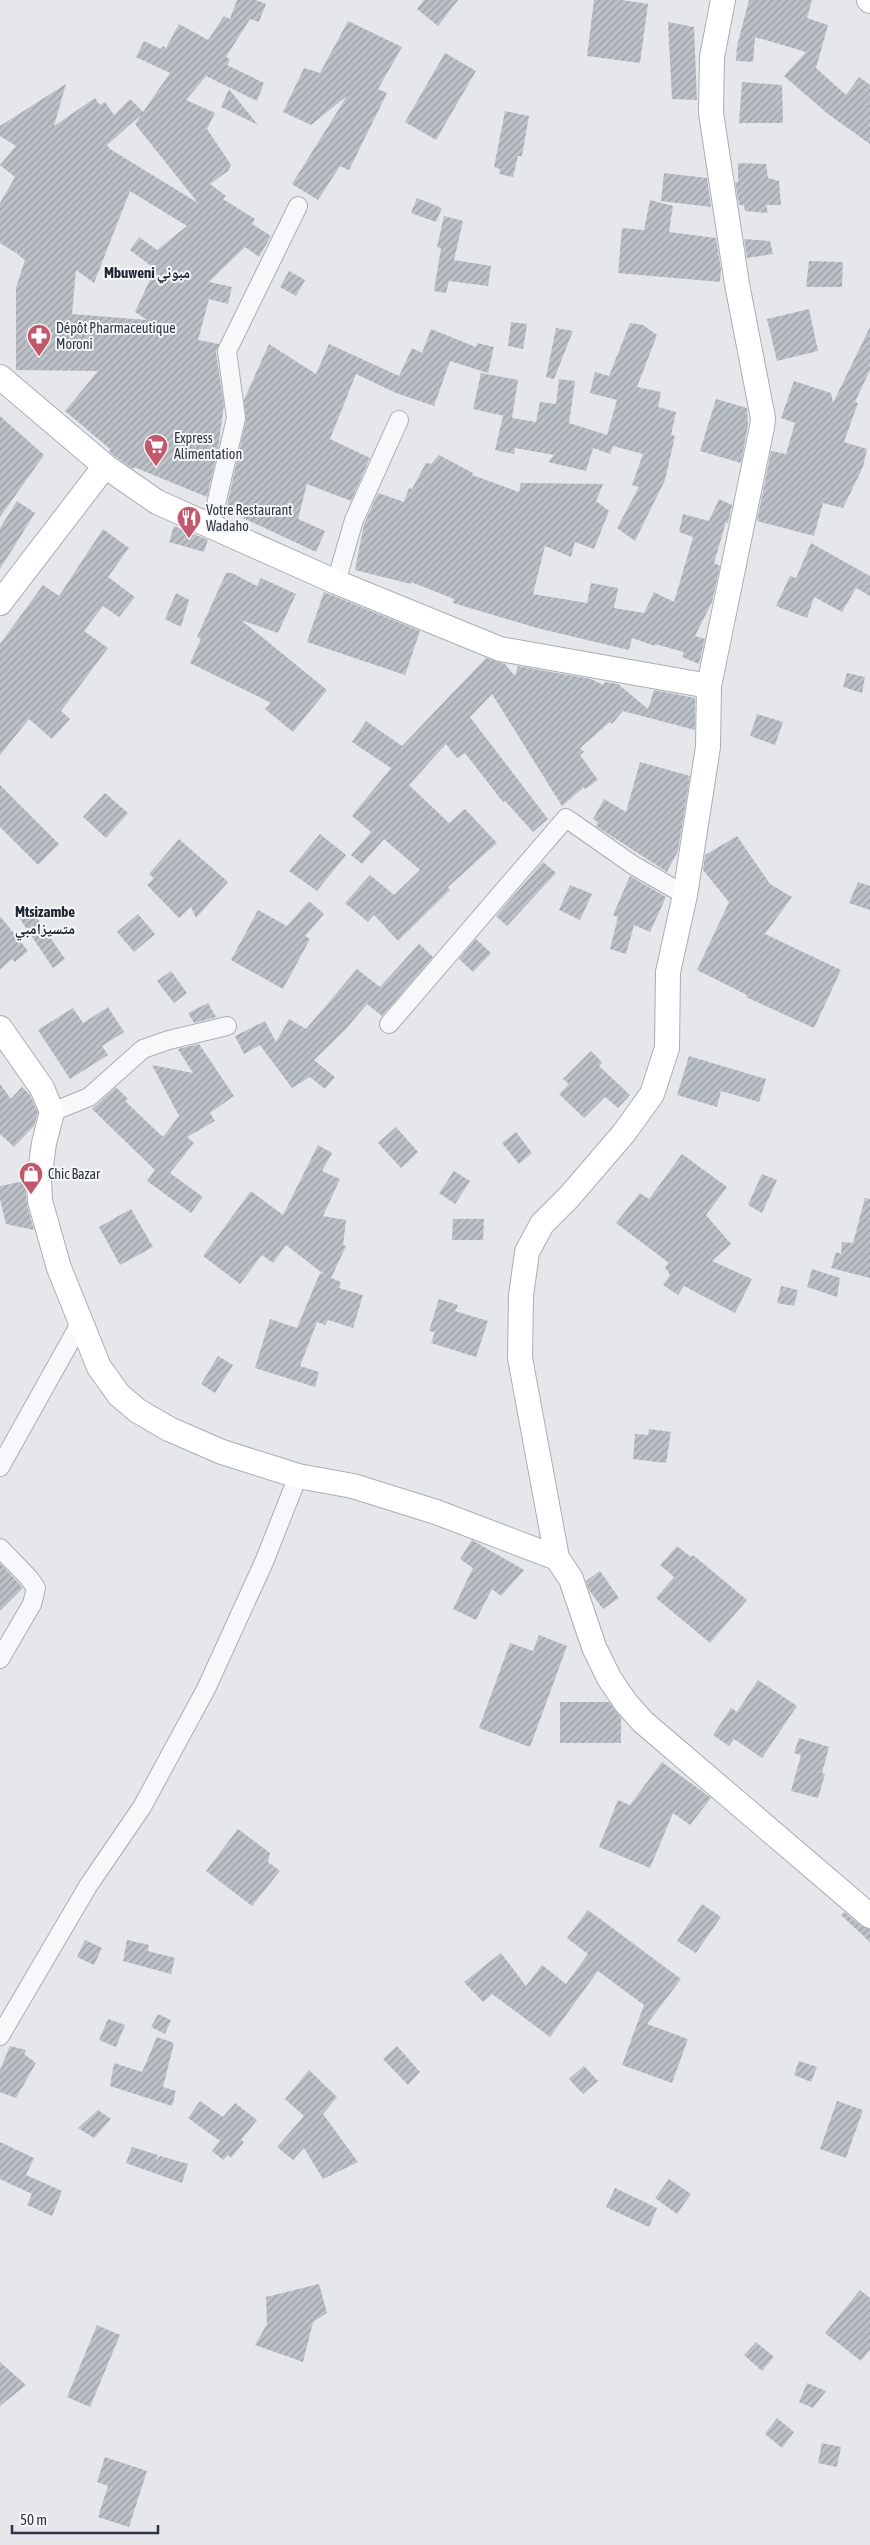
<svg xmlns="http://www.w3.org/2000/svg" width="870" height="2545" font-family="'Asap Condensed','Noto Naskh Arabic',sans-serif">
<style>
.building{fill:url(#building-hatch);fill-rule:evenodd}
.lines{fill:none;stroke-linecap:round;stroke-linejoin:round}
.street-casing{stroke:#aaaeb5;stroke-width:20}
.secondary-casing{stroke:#aaaeb5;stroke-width:26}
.street{stroke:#f7f8fa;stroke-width:18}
.secondary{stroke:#fff;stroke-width:24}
.labels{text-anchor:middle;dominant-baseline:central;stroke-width:4;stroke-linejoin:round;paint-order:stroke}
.poi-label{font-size:14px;fill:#2e3642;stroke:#f4f6f8;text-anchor:start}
.neighbourhood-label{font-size:15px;font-weight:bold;fill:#1f2733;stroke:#f4f6f8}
</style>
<defs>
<pattern id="building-hatch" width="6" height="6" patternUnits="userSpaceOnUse" patternTransform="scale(1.25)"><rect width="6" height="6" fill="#bcc1c7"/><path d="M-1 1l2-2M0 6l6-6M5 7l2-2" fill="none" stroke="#999ea3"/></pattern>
</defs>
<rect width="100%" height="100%" fill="#e5e7eb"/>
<path class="building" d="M237 0H256L266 4 259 22 250 19 226 57 230 59 227 65 264 83 257 101 206 76 186 100 215 113 207 129 231 165 228 171 210 184 226 196 223 199 255 219 252 224 271 236 259 257 245 247 209 282 232 287 228 304 209 299 198 340 219 344 216 352 224 405 218 449 207 497 134 467 133 469 113 455 109 451 110 449 65 411 98 371 16 370V288L25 260 17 254V251L16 253 0 243V203L15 177 0 165 16 146 0 136V126L66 84 54 126 95 98 100 105 105 102 114 115 130 99 143 112 170 73 136 57 144 41 161 49 163 46 166 48 179 24 208 40 224 16 230 19ZM141 115 135 124 198 203 110 149 107 145ZM130 191 187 226 157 250 139 237 130 250 155 269 135 312 147 320 72 314 76 270 94 283Z
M424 0H458L438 26 417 9Z
M594 0H622L648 4 640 63 587 56Z
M749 0H812L807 18 828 25 816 68 846 95 859 77 870 85V144L828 114 784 76 806 52 755 37 753 62 736 61 737 46Z
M348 21 402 47 378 89 387 93 349 170 340 166 318 200 292 184 347 96 311 125 283 112 304 68 320 73Z
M668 22 694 27 697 100 672 99Z
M445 53 476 71 436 140 405 122Z
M742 82 782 85 783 123H739Z
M229 89 258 125 221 107Z
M505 111 529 116 522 156H518L513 177 499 174 500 169 494 167Z
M738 163 766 164 768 178 779 181 781 205H766L768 213 745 211 744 205H739L735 182H738Z
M664 173 707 178 711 207 661 201Z
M417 198 442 208 436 222 411 213Z
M650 200 673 206 669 232 716 238 721 269 720 282 618 273 622 228 644 230Z
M444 216 463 221 454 260 491 266 488 286 449 281 446 293 434 291 441 248 437 247Z
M744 239 770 241 773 254 747 258Z
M809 261 843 262 842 287H806Z
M289 271 305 280 296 296 280 287Z
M809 309 818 351 777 361 767 319Z
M511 322 527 324 523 349 508 346Z
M630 323 643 325 657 335 637 387 661 392 658 407 676 412 671 435 675 436 665 480 635 541 617 528 639 487 632 485 643 454 613 446 610 454 593 448 586 471 548 462 554 455 515 448 514 454 495 450 503 416H505L473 409 481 373 518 380 512 418 536 422 540 402 556 404 559 379 575 381 569 423 607 435 617 400 590 393 595 372 609 376Z
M870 327V370L855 402 858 403 844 442 867 449 863 467 843 508 823 503 814 536 757 521 771 451 786 454 795 423 781 418 794 381 831 393 833 403Z
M556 328 573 331 554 379 546 377Z
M431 329 476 347 477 343 494 347 488 373 450 361 434 406 396 393 356 374 330 439 370 458 351 501 307 484 298 519 325 531 316 552 226 510 246 420 244 400 269 344 316 374 329 344 399 376 412 348 422 353Z
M716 399 747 408 748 425 741 463 700 451Z
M0 416 44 455 0 517Z
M439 455 473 473 472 475 519 492 521 483 603 484 596 501 609 511 594 549 575 542 571 557 545 546 533 594 587 603 591 583 618 588 614 608 644 613 654 592 674 602 693 537 679 532 683 514 709 521 719 499 732 505 728 523 726 522 714 563 720 566 712 602 695 636 705 639 699 664 682 657 684 652 655 644V646L632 638 629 650 537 628 453 603 454 599 411 582V584L355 570 364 524 378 493 404 502 409 488 412 489 426 463 431 464Z
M17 501 35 513 0 569V528Z
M174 526 208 540 204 552 169 542Z
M103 529 129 548 108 577 135 597 119 617 103 606 84 631 108 648 61 711 70 719 52 739 29 719 0 755V644L43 585 59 596Z
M811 543 870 576V596L856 588 842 612 814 597 807 618 776 606 790 576 796 578Z
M226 573H232L257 586 261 578 296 594 278 633 241 620 327 690 293 732 265 709 271 703 190 663 201 639 197 637Z
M324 592 420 631 405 675 307 642Z
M176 593 189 600 181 627 165 619Z
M486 658 505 664 515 676 518 666 591 679 603 685 605 682 618 684 648 709 654 690 695 698V730L623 711 612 724 610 722 580 748 584 752 580 755 598 780 585 789 584 787 562 806 492 694 470 717 548 819 533 832 505 801 503 802 465 753 457 758 446 744 409 785 449 823 465 809 497 843 448 887 450 890 398 941 374 915 368 922 345 903 370 875 394 895 420 870 384 839 362 864 351 855 371 832 352 816 391 768 352 742 366 721 402 746Z
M847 673 865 677 862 693 843 687Z
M757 714 783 722 775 745 750 736Z
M640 762 690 776 678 851 667 872 596 826 598 822 593 819 604 799 626 812Z
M0 785 59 844 38 865 0 827Z
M105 793 128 813 106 838 83 817Z
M320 834 346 855 317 891 289 871Z
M737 836 770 884 792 897 765 934 841 970 814 1028 746 997 747 995 697 970 729 902 703 870 705 855Z
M179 839 228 882 196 918 191 907 179 918 147 885 154 878 149 874Z
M543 862 556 873 507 926 496 916Z
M630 876 666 897 650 932 634 925 626 954 610 949 618 917 613 915Z
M858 882 870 886V910L849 903Z
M570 885 592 894 580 920 559 910Z
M309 901 324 914 305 936 310 939 283 989 231 960 258 910 287 926Z
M30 908 65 959 53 968 18 916Z
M138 914 155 934 134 952 117 932Z
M0 916 28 951 15 962 12 959 0 970Z
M476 939 491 953 473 972 459 959Z
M419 944 433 957 382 1016 367 1004 345 1030 314 1060 335 1077 325 1089 310 1077 292 1088 260 1045 244 1054 235 1036 265 1021 276 1042 289 1019 306 1029 357 969 380 987Z
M171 971 187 993 174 1003 157 981Z
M208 1003 216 1017 194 1023 188 1013Z
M108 1007 124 1032 102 1046 108 1055 70 1079 38 1030 73 1008 83 1023Z
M199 1044 234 1096 210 1113 215 1121 187 1137 194 1143 170 1173 203 1197 191 1213 147 1181 155 1170 92 1109 116 1087 128 1099 125 1101 163 1137 179 1116 152 1065 193 1073 178 1049Z
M591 1051 602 1062 599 1066 630 1095 618 1108 605 1097 584 1118 559 1094 569 1084 563 1079Z
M689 1056 766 1079 759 1102 721 1091 717 1107 677 1095Z
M0 1084 11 1099 22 1087 30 1095 38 1113 34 1126 14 1147 0 1134Z
M396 1127 418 1152 401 1168 378 1143Z
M516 1132 532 1153 519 1164 502 1143Z
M318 1145 332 1153 322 1171 340 1179 323 1216 346 1220 343 1245 346 1246 331 1278 341 1282 339 1288 363 1295 353 1328 328 1320 325 1325 317 1322 300 1366 319 1372 315 1387 255 1368 270 1319 297 1328 320 1273 325 1275 286 1245 273 1263 262 1255 240 1284 203 1256 251 1191 283 1215Z
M682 1154 727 1187 706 1215 731 1244 712 1261 752 1279 735 1313 684 1286 678 1295 663 1285 670 1275 665 1267 669 1263 616 1223 640 1193 649 1199Z
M454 1171 470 1181 455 1204 439 1193Z
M762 1174 777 1180 762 1213 748 1205Z
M25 1181 27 1205 34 1230 6 1224 0 1199V1186Z
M865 1198 870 1199V1278L831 1268 836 1252 841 1254 842 1242 853 1243Z
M131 1209 153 1247 120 1265 99 1227Z
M453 1219H484L483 1240H452Z
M812 1269 840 1278 837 1297 807 1287Z
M781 1286 798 1290 794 1306 777 1303Z
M439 1299 458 1305 455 1311 488 1321 476 1357 431 1343 435 1332 429 1331Z
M218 1356 233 1365 215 1393 201 1384Z
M649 1429 671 1432 666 1463 633 1459 635 1434 648 1435Z
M472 1540 524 1570 501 1596 492 1589 476 1620 453 1609 473 1568 460 1559Z
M677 1546 691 1557 693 1555 747 1600 710 1643 656 1598 674 1577 660 1565Z
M0 1563 23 1588 0 1611Z
M600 1571 619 1598 603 1609 589 1590 586 1581Z
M539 1635 567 1646 530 1747 479 1728 510 1643 533 1651Z
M758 1680 797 1706 762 1758 734 1739 729 1746 713 1735 731 1708 737 1712Z
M560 1702H609L621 1718V1743H560Z
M799 1738 829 1747 822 1773 825 1774 818 1798 791 1791 801 1755 794 1753Z
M662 1762 711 1798 690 1825 673 1813 650 1868 599 1847 618 1800 630 1805Z
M238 1829 270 1853 268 1862 280 1871 252 1906 206 1871Z
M702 1904 721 1917 696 1953 677 1941Z
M588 1910 681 1979 647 2024 688 2039 672 2083 622 2065 644 2005 598 1971 550 2037 492 1994 483 2002 464 1982 501 1953 526 1986 542 1965 566 1984 588 1954 567 1938Z
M844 1912 861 1926 870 1929V1942L841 1915Z
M85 1940 102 1948 94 1965 77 1957Z
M127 1940 149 1945 148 1951 175 1958 171 1974 123 1961Z
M158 2014 171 2020 165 2034 151 2027Z
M108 2019 125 2025 116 2047 99 2040Z
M157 2037 174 2043 163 2087 176 2091 172 2106 110 2086 114 2063 142 2072Z
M10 2046 26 2050 24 2054 36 2063 16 2098 0 2092V2070Z
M397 2046 420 2072 408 2085 383 2059Z
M799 2061 817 2067 811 2082 794 2075Z
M584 2066 598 2081 583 2094 569 2079Z
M309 2070 337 2097 323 2114 358 2162 323 2179 304 2148 293 2160 277 2147 304 2116 285 2099Z
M200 2101 223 2117 235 2103 257 2120 241 2140 244 2142 231 2158 228 2155 223 2160 212 2151 220 2141 188 2118Z
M837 2101 863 2110 846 2158 820 2149Z
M98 2110 111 2119 94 2138 78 2128Z
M0 2142 34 2158 26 2175 62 2191 52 2216 27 2205 32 2194 0 2179Z
M132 2147 158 2155 156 2161 160 2156 188 2164 182 2183 126 2163Z
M669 2179 691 2194 677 2214 655 2198Z
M615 2188 657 2208 649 2227 606 2207Z
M319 2284 327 2313 313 2322 303 2362 255 2345 267 2324 266 2297Z
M860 2290 870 2298V2350L861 2361 825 2333Z
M97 2325 120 2335 90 2407 67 2397Z
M756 2342 774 2357 762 2371 744 2355Z
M0 2362 26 2385 0 2406Z
M807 2383 826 2391 813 2408 799 2402Z
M777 2418 794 2432 782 2448 765 2434Z
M822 2443 841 2447 837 2467 818 2463Z
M105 2457 147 2471 129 2527 98 2517 108 2486 97 2482Z"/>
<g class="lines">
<defs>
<path id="street" d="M211 526 236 418 227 351 298 206
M336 582 354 520 399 420
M389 1024 566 818 633 865 685 895
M52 1112 89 1097 143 1049 169 1040 227 1026
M0 1467 81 1322
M0 1548 29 1578 36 1588 32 1604 0 1659
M0 2036 88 1886 142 1807 206 1689 264 1562 298 1476"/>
<path id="secondary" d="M723 0 712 57 711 113 737 284 763 418 762 427 709 686 708 747 685 895 668 972 667 1048 652 1094 624 1133 569 1197 542 1224 527 1252 521 1296 520 1358 557 1558 571 1579 594 1647 609 1678 626 1703 643 1722 870 1916
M869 0 870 1
M0 377 105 466 157 502 336 582 500 649 709 686
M0 603 105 466
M0 1028 42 1088 52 1112 44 1143 39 1180 40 1201 59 1268 99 1367 119 1395 138 1411 169 1429 222 1452 298 1476 353 1486 436 1512 557 1558"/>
</defs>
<use href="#street" class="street-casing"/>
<use href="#secondary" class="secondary-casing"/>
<use href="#street" class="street"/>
<use href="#secondary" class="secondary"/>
</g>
<defs>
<symbol id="pharmacy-pin" viewBox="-11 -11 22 30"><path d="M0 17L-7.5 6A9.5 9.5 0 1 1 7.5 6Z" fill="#c3576c" stroke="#f4f6f8"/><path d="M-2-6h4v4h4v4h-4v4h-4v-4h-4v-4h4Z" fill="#fff"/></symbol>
<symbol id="supermarket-pin" viewBox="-11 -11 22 30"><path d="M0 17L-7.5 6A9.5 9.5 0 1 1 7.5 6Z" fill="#c3576c" stroke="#f4f6f8"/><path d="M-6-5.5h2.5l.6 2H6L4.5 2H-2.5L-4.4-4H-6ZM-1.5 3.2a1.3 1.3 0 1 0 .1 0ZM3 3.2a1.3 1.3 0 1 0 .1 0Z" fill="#fff"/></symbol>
<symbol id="restaurant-pin" viewBox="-11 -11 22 30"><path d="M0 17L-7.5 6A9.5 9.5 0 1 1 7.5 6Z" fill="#c3576c" stroke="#f4f6f8"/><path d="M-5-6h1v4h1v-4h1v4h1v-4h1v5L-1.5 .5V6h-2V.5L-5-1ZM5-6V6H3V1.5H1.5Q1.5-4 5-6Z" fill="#fff"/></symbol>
<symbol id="shop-pin" viewBox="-11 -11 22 30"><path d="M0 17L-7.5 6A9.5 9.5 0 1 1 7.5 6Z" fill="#c3576c" stroke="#f4f6f8"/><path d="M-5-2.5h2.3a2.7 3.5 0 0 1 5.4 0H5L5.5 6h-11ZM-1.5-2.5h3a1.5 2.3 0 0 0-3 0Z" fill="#fff"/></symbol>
</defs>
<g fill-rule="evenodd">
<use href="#pharmacy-pin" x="25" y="322" width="28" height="38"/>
<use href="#supermarket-pin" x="142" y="432" width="28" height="38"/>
<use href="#restaurant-pin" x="175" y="504" width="28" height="38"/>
<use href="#shop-pin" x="17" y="1160" width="28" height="38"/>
</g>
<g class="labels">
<g class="poi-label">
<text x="56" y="328">Dépôt Pharmaceutique<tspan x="56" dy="16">Moroni</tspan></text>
<text x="174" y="438">Express<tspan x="174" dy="16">Alimentation</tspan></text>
<text x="206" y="510">Votre Restaurant<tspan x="206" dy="16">Wadaho</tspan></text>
<text x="48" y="1174">Chic Bazar</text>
</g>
<g class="neighbourhood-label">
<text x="147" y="272">Mbuweni مبوني</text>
<text x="45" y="911">Mtsizambe<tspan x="45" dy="17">متسيزامبي</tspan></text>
</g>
</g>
<path d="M12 2525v8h146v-8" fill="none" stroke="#2e3642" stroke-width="2.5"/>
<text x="20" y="2525" font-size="15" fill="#2e3642" stroke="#f4f6f8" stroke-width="4" paint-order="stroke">50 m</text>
</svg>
